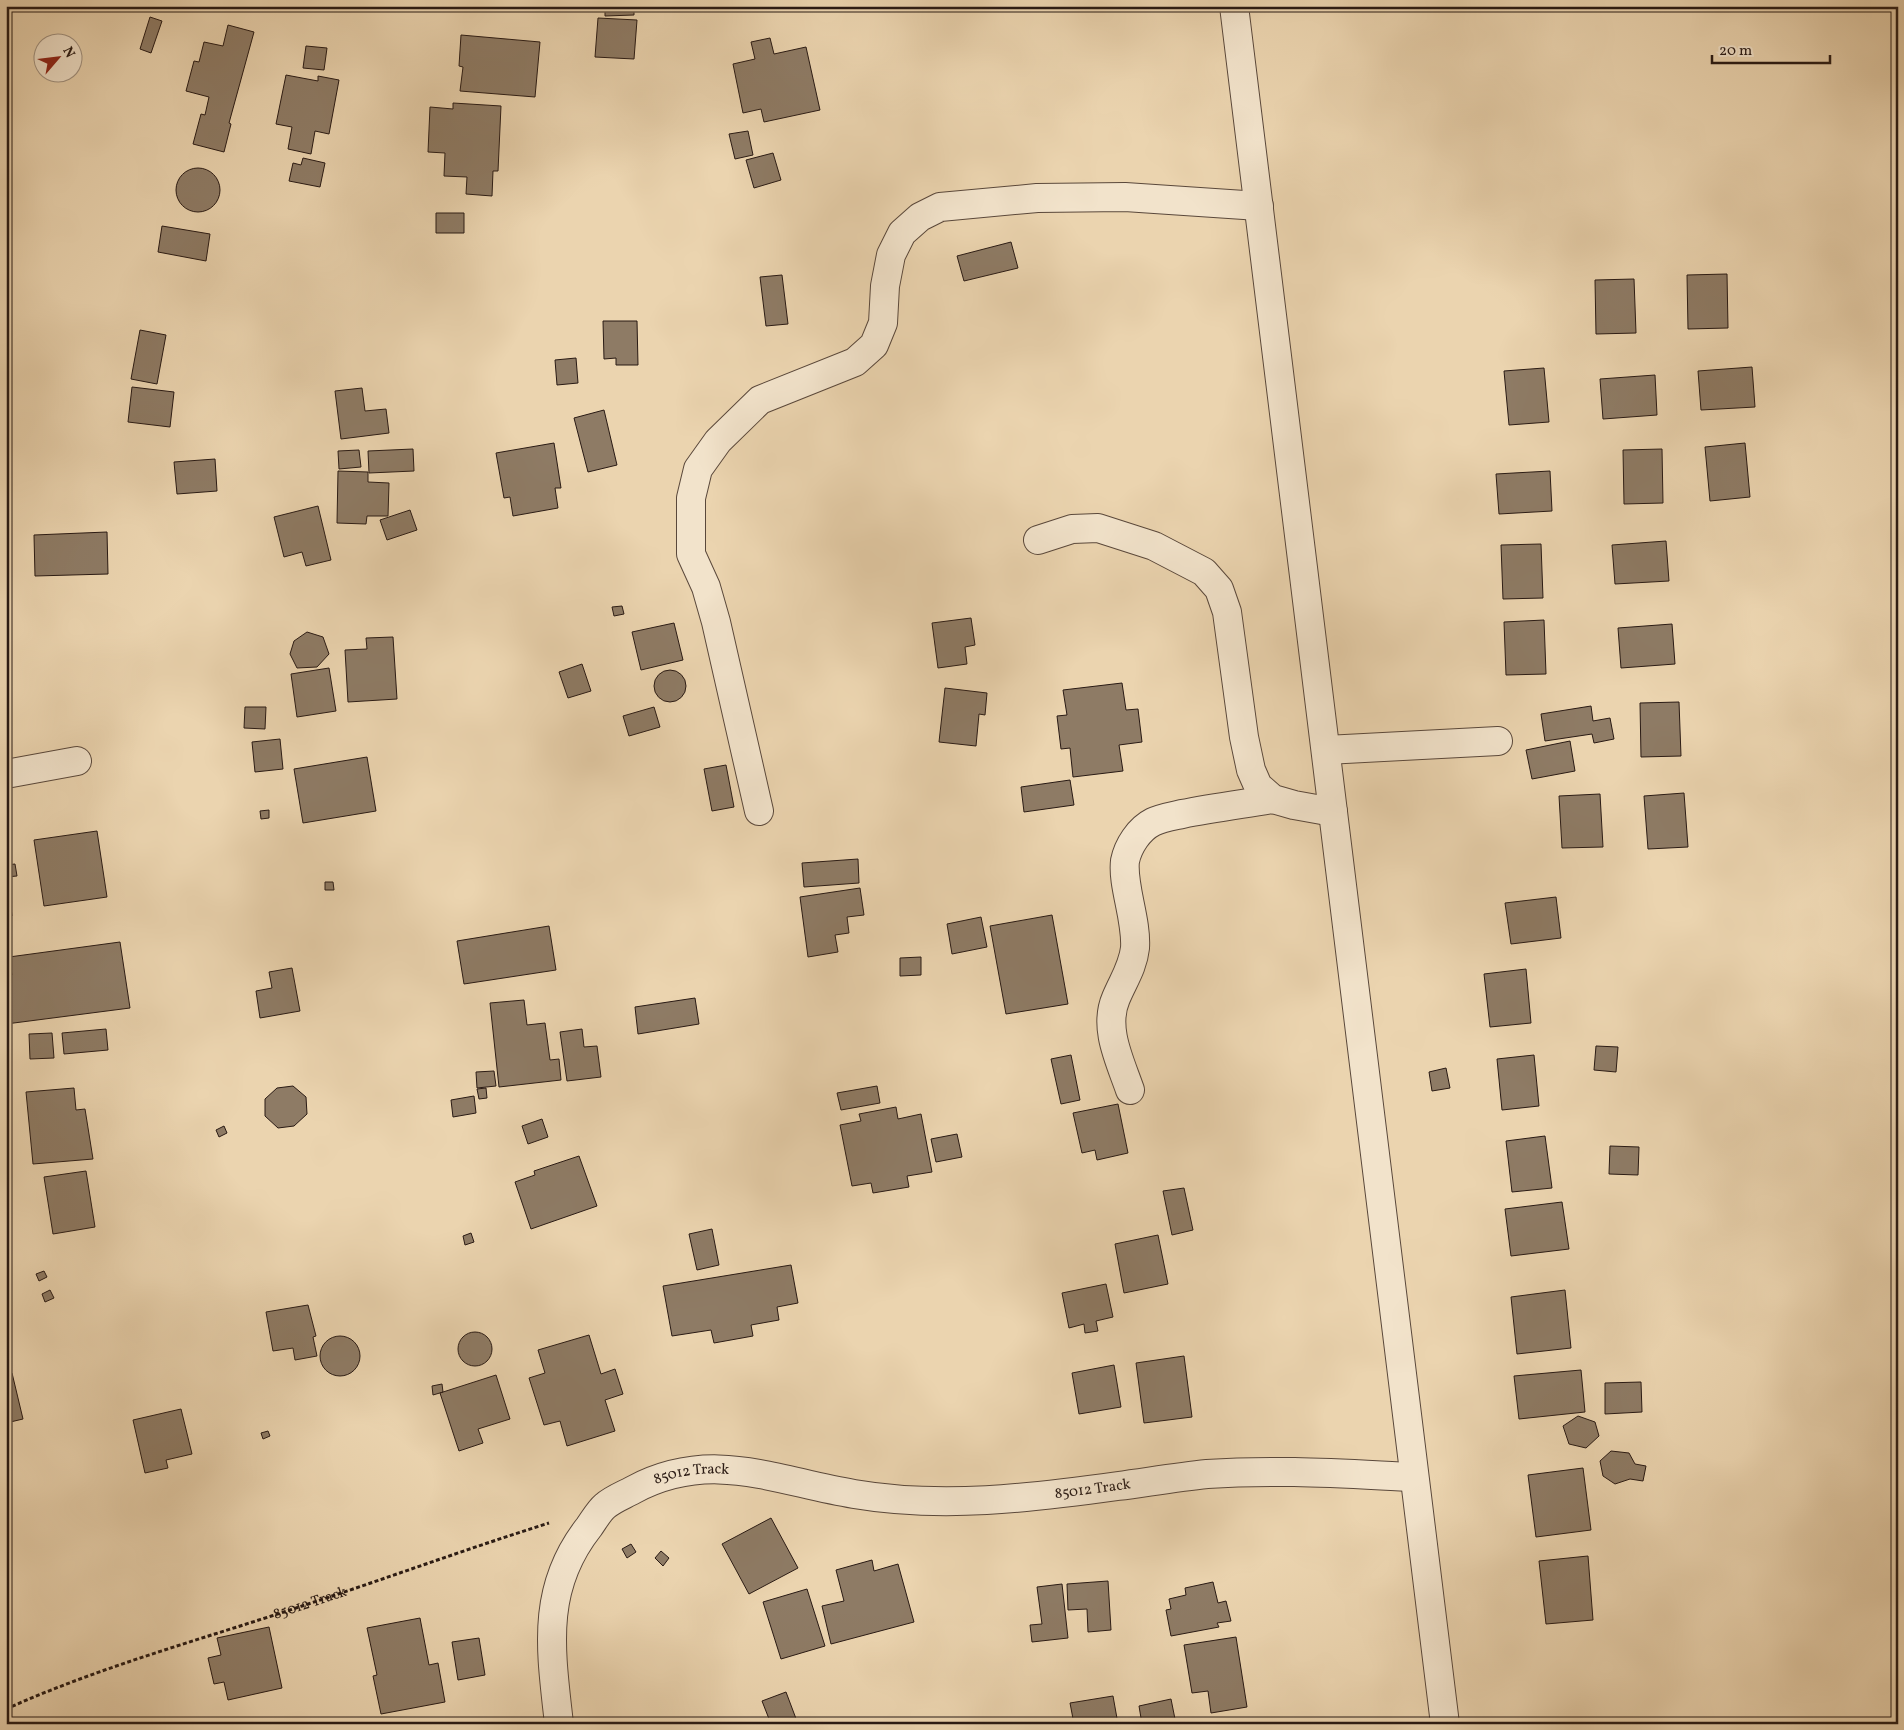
<svg xmlns="http://www.w3.org/2000/svg" width="1904" height="1730" font-family="Vollkorn,serif">
<style>
.building{fill:#8e7b65;stroke:#291a14}
.lines{fill:none;stroke-linecap:round;stroke-linejoin:round}
.minor-casing{stroke:#5a483b;stroke-width:30}
.path{stroke:#291a14;stroke-width:3;stroke-dasharray:4 2.5;stroke-linecap:butt}
.minor{stroke:#f2e3cb;stroke-width:28}
.labels{text-anchor:middle;dominant-baseline:central;stroke-width:5;stroke-linejoin:round;paint-order:stroke}
.street-label{font-size:15px;fill:#291a14;stroke:#f2e3cb}
</style>
<rect width="100%" height="100%" fill="#ebd4af"/>
<filter id="stains"><feTurbulence type="fractalNoise" baseFrequency=".004" numOctaves="4"/><feColorMatrix values="0 0 0 0 .2 0 0 0 0 .09 0 0 0 0 .02 0 0 0 .5 -.17"/></filter>
<radialGradient id="worn" r=".72"><stop offset=".6" stop-color="#630" stop-opacity="0"/><stop offset="1" stop-color="#630" stop-opacity=".3"/></radialGradient>
<path class="building" d="M605 6H634V15L605 16Z
M150 17 162 21 151 53 140 49Z
M598 18 637 20 634 59 595 57Z
M228 25 254 32 229 123 231 124 224 152 193 144 201 114 205 115 209 97 186 91 194 61 199 62 204 42 223 46Z
M461 35 540 42 535 97 460 91 463 67 459 66Z
M770 38 774 54 806 47 820 110 764 122 761 109 743 113 733 64 755 59 751 42Z
M306 46 327 48 324 70 303 68Z
M286 75 318 81V76L339 80 329 134 315 131 311 154 288 149 292 127 276 124Z
M453 103 501 106 498 171H493L492 196 466 194 467 177 444 176 445 153 428 152 430 107 453 109Z
M748 131 753 155 735 159 729 134Z
M773 153 781 180 754 188 746 160Z
M303 158 325 163 320 187 289 181 293 163 301 165Z
M176 190a22 22 0 1 1 44 0a22 22 0 1 1-44 0Z
M436 213H464V233H436Z
M162 226 210 234 206 261 158 252Z
M1011 242 1018 268 964 281 957 256Z
M1727 274 1728 328 1688 329 1687 275Z
M782 275 788 324 766 326 760 277Z
M1634 279 1636 333 1596 334 1595 280Z
M603 321H637L638 365H616V358L604 359Z
M140 330 166 335 157 384 131 379Z
M576 358 578 383 557 385 555 360Z
M1752 367 1755 407 1701 410 1698 371Z
M1544 368 1549 422 1509 425 1504 371Z
M1655 375 1657 415 1603 419 1600 379Z
M132 387 174 392 170 427 128 422Z
M362 388 365 411 386 409 389 433 341 439 335 391Z
M604 410 617 465 588 472 574 418Z
M554 443 561 488H555L558 508 513 516 510 497 504 498 496 453Z
M1745 443 1750 497 1710 501 1705 447Z
M413 449 414 471 369 473 368 451Z
M1662 449 1663 503 1624 504 1623 450Z
M359 450 361 467 339 469 338 451Z
M215 459 217 491 177 494 174 462Z
M338 471 368 472V482L389 483 388 516H367L366 524 337 523Z
M1550 471 1552 511 1499 514 1496 474Z
M318 506 331 560 306 566 302 552 284 557 274 517Z
M410 510 417 530 387 540 380 520Z
M107 532 108 574 35 576 34 535Z
M1666 541 1669 581 1615 584 1612 545Z
M1541 544 1543 598 1503 599 1501 545Z
M6 583 9 584 6 601Z
M622 606 624 614 614 616 612 607Z
M971 618 975 645 965 647 967 664 938 668 932 623Z
M1544 620 1546 674 1506 675 1504 622Z
M674 623 683 660 641 670 632 632Z
M1672 624 1675 664 1621 668 1618 628Z
M307 632 323 637 329 654 317 667 297 668 290 654 294 641Z
M393 637 397 699 348 702 345 650 367 649 366 638Z
M582 664 591 691 568 698 559 672Z
M329 668 336 711 297 717 291 674Z
M654 686a16 16 0 1 1 32 0a16 16 0 1 1-32 0Z
M1122 683 1126 710 1138 709 1142 742 1119 745 1123 771 1073 777 1070 748 1061 749 1057 716 1067 715 1063 690Z
M945 688 987 693 985 715 979 714 976 746 939 742Z
M1679 702 1681 756 1641 757 1640 703Z
M1591 706 1593 721 1610 718 1614 739 1594 743 1592 734 1545 741 1541 714Z
M245 707H266L265 729 244 728Z
M654 707 660 727 629 736 623 716Z
M280 739 283 769 255 772 252 742Z
M1570 741 1575 771 1532 779 1526 750Z
M367 757 376 811 303 823 294 769Z
M726 765 734 807 712 811 704 769Z
M1070 780 1074 805 1024 812 1021 787Z
M1684 793 1688 847 1648 849 1644 796Z
M1600 794 1603 847 1562 848 1559 796Z
M269 810V818L261 819 260 811Z
M97 831 107 897 44 906 34 840Z
M858 859 859 883 804 887 802 863Z
M15 864 17 876 6 877V865Z
M325 882H333L334 890H325Z
M860 888 864 915 847 917 849 933 835 935 838 952 808 957 800 897Z
M1556 897 1561 938 1511 944 1505 903Z
M11 907 12 916 6 917V908Z
M1052 915 1068 1004 1006 1014 990 926Z
M981 917 987 947 952 954 947 924Z
M549 926 556 970 464 984 457 941Z
M120 942 130 1008 6 1024V976L12 975 9 957Z
M921 957V975L900 976V958Z
M292 968 300 1011 260 1018 256 991 272 988 269 972Z
M1526 969 1531 1023 1490 1027 1484 974Z
M695 998 699 1024 638 1034 635 1007Z
M524 1000 527 1025 545 1023 550 1060 559 1059 561 1080 499 1087 490 1003Z
M106 1029 108 1050 64 1054 62 1033Z
M582 1029 584 1047 597 1046 601 1077 567 1081 560 1032Z
M52 1033 54 1058 30 1059 29 1034Z
M1596 1046 1618 1047 1616 1072 1594 1070Z
M1071 1055 1080 1100 1061 1104 1051 1059Z
M1534 1055 1539 1106 1502 1110 1497 1059Z
M1446 1068 1450 1088 1432 1091 1429 1072Z
M494 1071 496 1086 477 1088 476 1072Z
M293 1086 306 1097 307 1114 294 1126 278 1128 265 1116V1099L277 1088Z
M877 1086 880 1103 841 1110 837 1093Z
M74 1088 76 1110 85 1109 93 1159 33 1164 26 1092Z
M486 1088 487 1098 479 1099 477 1089Z
M474 1096 476 1113 453 1117 451 1100Z
M1118 1104 1128 1153 1097 1160 1095 1150 1082 1153 1073 1113Z
M896 1107 898 1119 921 1114 932 1172 907 1176 909 1187 873 1193 871 1183 852 1186 840 1125 861 1121 859 1114Z
M542 1119 548 1137 528 1144 522 1126Z
M224 1126 227 1133 219 1137 216 1130Z
M957 1134 962 1157 936 1162 931 1139Z
M1545 1136 1552 1188 1512 1192 1506 1141Z
M1610 1146 1639 1147 1638 1175 1609 1174Z
M579 1156 597 1206 531 1229 515 1182 535 1175 534 1171Z
M86 1171 95 1227 53 1234 44 1177Z
M1184 1188 1193 1230 1172 1235 1163 1191Z
M1562 1202 1569 1249 1511 1256 1505 1209Z
M712 1229 719 1265 697 1270 689 1234Z
M471 1233 474 1242 465 1245 463 1236Z
M1158 1235 1168 1284 1124 1293 1115 1244Z
M791 1265 798 1303 777 1307 779 1320 751 1325 753 1336 714 1343 711 1330 672 1336 663 1286Z
M44 1271 47 1277 39 1281 36 1274Z
M1106 1284 1113 1317 1096 1321 1098 1331 1085 1333 1084 1324 1069 1328 1062 1293Z
M50 1290 54 1298 45 1302 42 1294Z
M1565 1290 1571 1348 1517 1354 1511 1297Z
M308 1305 316 1336 313 1337 317 1356 295 1360 293 1348 273 1351 266 1312Z
M458 1349a17 17 0 1 1 34 0a17 17 0 1 1-34 0Z
M589 1335 601 1374 615 1369 623 1394 605 1400 615 1431 567 1446 560 1421 544 1425 529 1378 545 1373 538 1350Z
M320 1356a20 20 0 1 1 40 0a20 20 0 1 1-40 0Z
M1184 1356 1192 1417 1144 1423 1136 1363Z
M1114 1365 1121 1407 1079 1414 1072 1373Z
M1581 1370 1585 1412 1519 1419 1514 1376Z
M12 1373 23 1419 6 1423V1374Z
M496 1375 510 1419 478 1429 483 1443 459 1451 440 1393Z
M1641 1382 1642 1412 1605 1414V1383Z
M442 1384 443 1392 433 1395 432 1386Z
M181 1409 192 1454 166 1460 168 1468 145 1473 133 1420Z
M1578 1416 1595 1422 1599 1436 1586 1448 1569 1444 1563 1426Z
M268 1431 270 1436 263 1439 261 1433Z
M1611 1451 1629 1453 1635 1464 1646 1466 1643 1481 1630 1479 1615 1484 1603 1476 1600 1461Z
M1583 1468 1591 1530 1536 1537 1528 1475Z
M771 1518 798 1568 749 1594 722 1544Z
M631 1544 636 1552 627 1558 622 1549Z
M661 1551 669 1558 663 1566 655 1558Z
M1588 1556 1593 1620 1546 1624 1539 1561Z
M872 1560 874 1571 898 1564 914 1622 831 1644 822 1606 844 1601 836 1570Z
M1108 1581 1111 1630 1088 1632 1087 1609 1068 1610 1067 1584Z
M1213 1582 1218 1603 1226 1601 1231 1621 1217 1623 1219 1627 1171 1636 1166 1610 1171 1609 1169 1599 1186 1595 1185 1588Z
M1062 1584 1068 1638 1032 1642 1030 1625 1042 1624 1037 1587Z
M807 1589 825 1646 781 1659 763 1602Z
M420 1618 429 1665 438 1663 445 1702 381 1714 373 1676 377 1675 367 1628Z
M269 1627 282 1688 228 1700 224 1682 214 1684 208 1658 221 1655 217 1638Z
M1236 1637 1247 1707 1211 1713 1208 1691 1192 1693 1184 1645Z
M479 1638 485 1675 458 1680 452 1642Z
M786 1692 798 1724H771L762 1701Z
M1113 1696 1118 1724H1074L1070 1703Z
M1171 1699 1176 1724H1142L1139 1706Z
M1633 1719V1724H1581Z"/>
<g class="lines">
<defs>
<g id="minor">
<path d="M1234 6 1445 1724"/>
<path d="M1038 540 1072 529 1098 528 1154 546 1204 572 1219 589 1227 612 1244 737 1251 770 1258 786 1273 799 1294 805 1333 812"/>
<path d="M1326 750 1498 741"/>
<path d="M6 774 77 761"/>
<path d="M759 811 716 622 706 587 691 554V498L698 469 718 441 760 400 855 362 874 345 883 323 885 286 891 255 902 233 920 217 940 207 1037 198 1125 197 1259 206"/>
<path d="M1130 1090C1120 1061 1103 1028 1116 998 1123 981 1133 967 1135 948 1137 920 1122 885 1125 861 1128 846 1139 829 1153 822 1161 818 1173 816 1182 814 1212 808 1243 804 1273 799"/>
<path id="s2" d="M559 1724C551 1651 540 1589 589 1527 594 1520 599 1511 605 1506 613 1499 624 1495 633 1490 711 1448 775 1481 854 1494 942 1509 1031 1498 1118 1486 1148 1482 1178 1477 1207 1474 1276 1469 1346 1474 1414 1477"/>
</g>
</defs>
<use href="#minor" class="minor-casing"/>
<path class="path" id="s1" d="M6 1709C102 1666 203 1639 302 1606 385 1579 466 1549 549 1523"/>
<use href="#minor" class="minor"/>
</g>
<g class="labels">
<g class="street-label">
<text stroke="none"><textPath href="#s2" startOffset="326">85012 Track</textPath></text>
<text stroke="none"><textPath href="#s2" startOffset="731">85012 Track</textPath></text>
<text stroke="none"><textPath href="#s1" startOffset="322">85012 Track</textPath></text>
</g>
</g>
<rect width="1904" height="1730" fill="none" stroke="#ebd4af" stroke-width="25"/>
<rect x="8" y="8" width="1889" height="1715" fill="none" stroke="#291a14" stroke-width="2.5"/>
<rect x="12" y="12" width="1879" height="1705" fill="none" stroke="#291a14"/>
<g transform="translate(58 58) rotate(62)"><circle r="24" fill="#f2e3cb" stroke="#a29382"/>
<path d="M0-4L9 19L0 12L-9 19Z" fill="#8f2418"/>
<text y="-8" font-size="14" font-weight="bold" text-anchor="middle" fill="#291a14">N</text>
</g>
<path d="M1712 55v8h118v-8" fill="none" stroke="#291a14" stroke-width="2.5"/>
<text x="1719" y="55" font-size="15" fill="#291a14" stroke="#f2e3cb" stroke-width="4" paint-order="stroke">20 m</text>
<rect width="100%" height="100%" filter="url(#stains)"/>
<rect width="100%" height="100%" fill="url(#worn)"/>
</svg>
